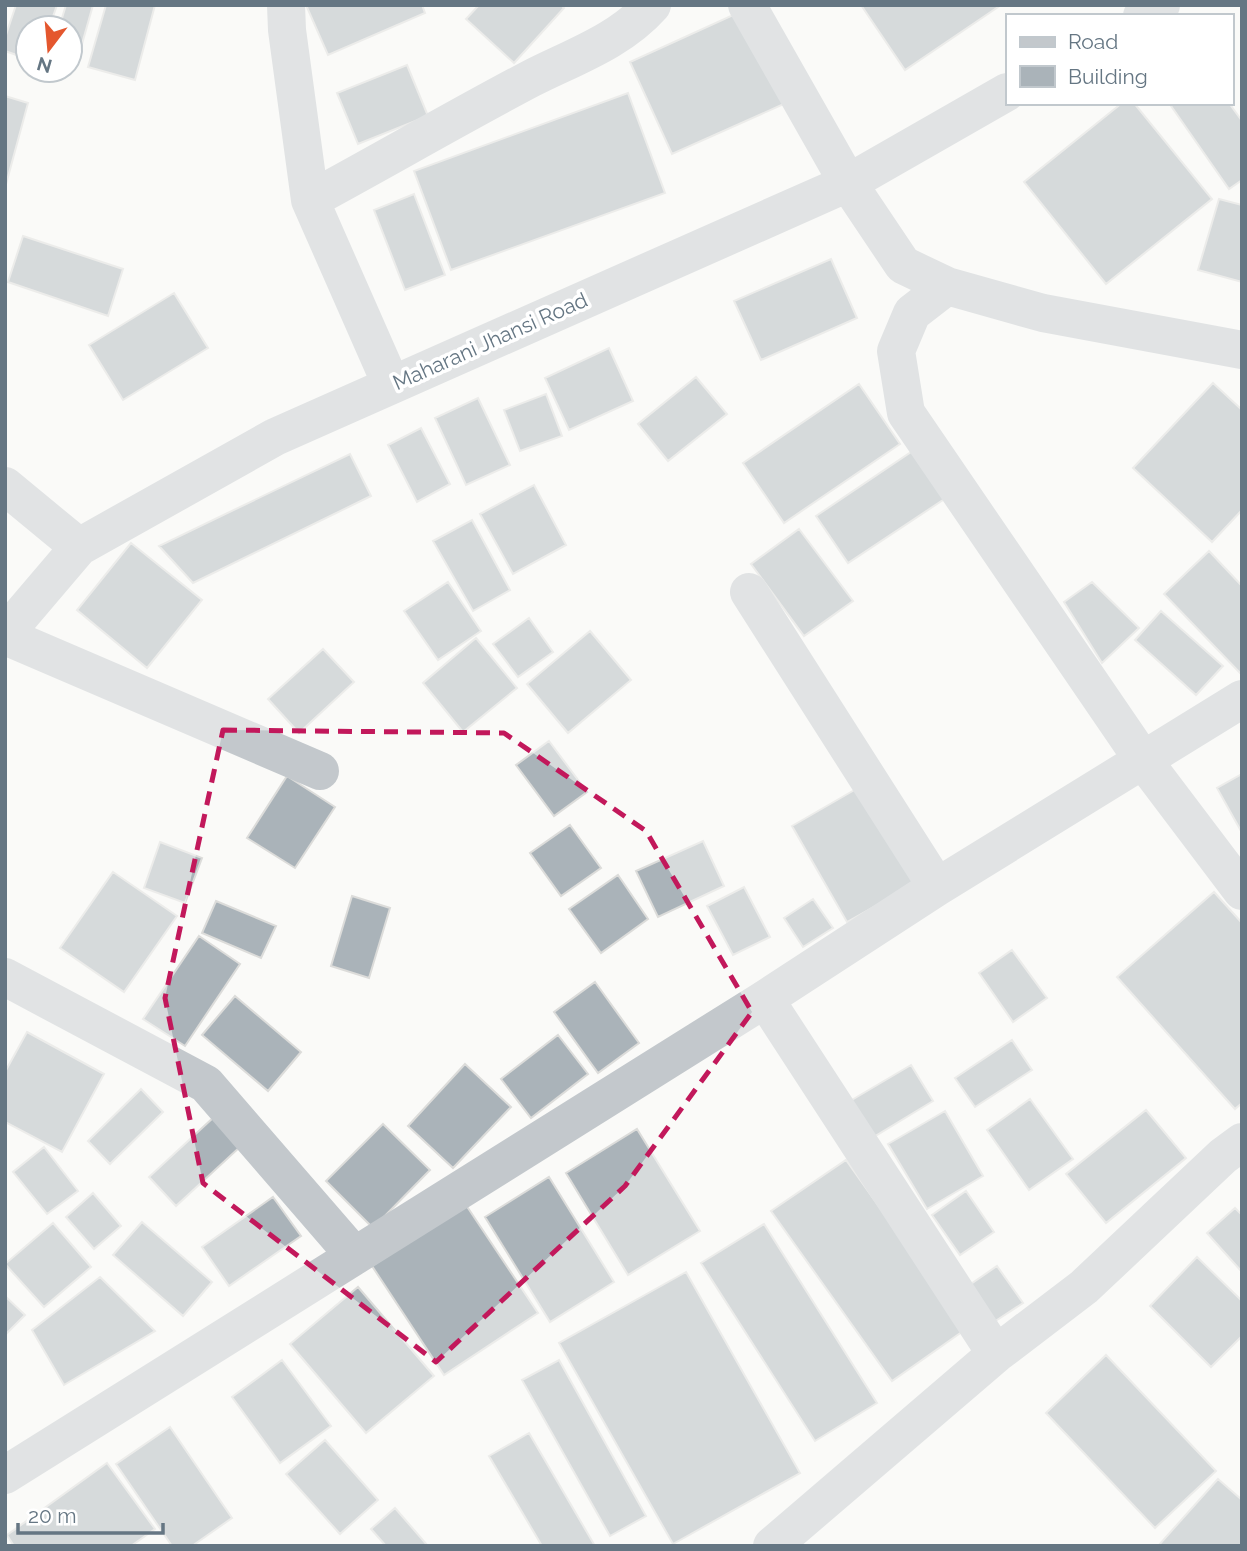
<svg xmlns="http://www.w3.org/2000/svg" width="1247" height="1551" font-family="Raleway,sans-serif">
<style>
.building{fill:#aab3b9;stroke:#dcdcda;stroke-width:2}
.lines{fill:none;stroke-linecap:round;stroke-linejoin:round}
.minor{stroke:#c3c8cc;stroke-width:38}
.marked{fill:none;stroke:#c2185b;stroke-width:5;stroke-dasharray:14 9;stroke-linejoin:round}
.labels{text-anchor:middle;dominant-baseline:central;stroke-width:7;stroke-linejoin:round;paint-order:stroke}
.street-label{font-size:21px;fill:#657683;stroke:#fff}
</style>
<rect width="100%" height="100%" fill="#fafaf8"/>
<path class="building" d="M16 5H57L49 28H28V59L5 51V38Z
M66 5H93L80 51 70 49V28H59Z
M106 5H155L135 80 88 67Z
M306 5H422L425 13 328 55Z
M479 5H561L564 8 514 63 466 19Z
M861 5H1001L905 70Z
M744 10 786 103 672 154 630 62Z
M407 65 428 116 358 144 337 93Z
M628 93 665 193 451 270 414 171Z
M5 96 28 103 5 188Z
M1122 103H1134L1212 199 1106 284 1024 182Z
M1169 103H1229L1242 121V180L1229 189Z
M414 194 445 275 405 290 374 210Z
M1219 199 1242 205V282L1198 270Z
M23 236 123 269 108 316 8 282Z
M831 259 857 318 761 360 734 301Z
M174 293 208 348 123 400 89 345Z
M609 348 633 401 569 430 545 378Z
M696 377 727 414 668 461 638 424Z
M1213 383 1242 410V510L1212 542 1133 468Z
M859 384 900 444 784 523 743 463Z
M546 394 562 436 520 451 504 410Z
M478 398 510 465 466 485 435 418Z
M421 428 450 484 417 502 388 445Z
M923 444 955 492 848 563 816 516Z
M350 454 371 496 193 583 159 546Z
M534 485 566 545 513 574 480 514Z
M472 520 510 590 473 611 433 541Z
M799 529 853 601 804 636 751 564Z
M131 543 202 600 147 668 77 610Z
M1209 551 1242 586V675L1164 594Z
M448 582 481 631 438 660 404 611Z
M1092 582 1139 628 1102 663 1064 602Z
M1161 611 1223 666 1196 695 1135 640Z
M529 618 553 652 518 677 493 644Z
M590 631 631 680 568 733 527 684Z
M476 638 517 688 463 732 423 683Z
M323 649 354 682 299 733 268 699Z
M549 741 587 792 554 816 516 765Z
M1242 774V831H1241L1217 788Z
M287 776 335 807 295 868 247 838Z
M870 781 925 878 847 922 792 826Z
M570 825 601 868 561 896 530 853Z
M703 841 724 886 658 917 636 871Z
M160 842 202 858 185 903 144 888Z
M113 872 177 916 124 992 60 948Z
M618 875 648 919 601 953 569 909Z
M744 887 770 937 733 955 707 906Z
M1214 892 1242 923V1103L1235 1109 1117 977Z
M352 896 390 908 369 978 331 966Z
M813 899 833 928 803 947 784 918Z
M216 901 276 926 261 958 202 933Z
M199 936 240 964 185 1046 143 1019Z
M1012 950 1047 998 1013 1022 979 973Z
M595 982 639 1043 598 1073 554 1012Z
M235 996 301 1052 268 1091 202 1035Z
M27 1032 104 1074 62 1152 5 1122V1072Z
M558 1035 588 1074 531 1118 501 1079Z
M1012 1040 1032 1070 975 1107 955 1078Z
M465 1064 511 1107 453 1168 408 1126Z
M911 1065 933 1101 867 1141 845 1104Z
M141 1089 163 1112 110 1164 88 1141Z
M1030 1099 1073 1159 1029 1190 987 1130Z
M1146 1110 1186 1158 1106 1223 1066 1174Z
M945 1111 983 1176 927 1209 888 1144Z
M214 1117 241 1146 176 1206 149 1177Z
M383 1124 430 1170 373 1228 326 1181Z
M637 1129 700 1231 628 1275 566 1173Z
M44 1147 78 1191 47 1214 13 1172Z
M846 1160 966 1329 892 1381 771 1211Z
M549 1177 614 1282 550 1322 485 1217Z
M966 1191 994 1232 960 1255 932 1215Z
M93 1193 121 1226 94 1249 66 1217Z
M273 1197 301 1236 229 1286 202 1247Z
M466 1205 538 1313 444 1375 372 1266Z
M1235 1208 1242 1215V1272L1207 1233Z
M142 1222 212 1282 183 1316 113 1255Z
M53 1223 91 1267 44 1307 5 1264Z
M764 1224 877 1403 815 1441 701 1263Z
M1197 1257 1242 1301V1336L1211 1367 1150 1306Z
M997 1266 1023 1303 994 1322 968 1286Z
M686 1272 800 1473 673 1544 559 1343Z
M100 1277 155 1331 64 1385 32 1330Z
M358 1287 434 1376 366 1433 290 1344Z
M5 1296 25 1315 5 1335Z
M1106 1355 1216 1471 1155 1528 1046 1413Z
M282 1360 331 1426 280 1463 232 1397Z
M559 1360 646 1516 610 1536 522 1380Z
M170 1427 232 1518 192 1546H172L116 1464Z
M529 1433 595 1546H542L489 1456Z
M325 1440 378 1500 340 1534 286 1474Z
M107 1463 155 1529 131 1546H14L7 1535Z
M1218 1479 1242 1500V1546H1158Z
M395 1508 428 1546H386L371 1529Z"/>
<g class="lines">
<path class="minor" d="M286 5 287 30 310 200 391 384
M747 5 848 183 903 265 947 286 1043 313 1242 350
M1142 16 1161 5
M310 200C384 160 456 118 530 79 573 57 619 42 652 5
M947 286 912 313 896 351 906 413 1143 760 1242 891
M5 486 79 547
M749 592 937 887
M5 634 79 547 275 437 848 183 1007 92
M5 636 320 771
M5 977 206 1084 354 1255
M765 999 996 1354
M5 1475 765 999 937 887 1242 699
M772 1546 996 1354 1084 1287 1223 1156 1242 1142"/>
</g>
<path d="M0 0H1247V1551H0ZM223 730 504 733 646 831 752 1012 625 1186 436 1362 203 1183 165 998Z" fill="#fafaf8" fill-opacity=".55" fill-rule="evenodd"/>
<path class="marked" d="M223 730 504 733 646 831 752 1012 625 1186 436 1362 203 1183 165 998Z"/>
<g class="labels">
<g class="street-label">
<text transform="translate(490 341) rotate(-24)">Maharani Jhansi Road</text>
</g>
</g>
<rect width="1247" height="1551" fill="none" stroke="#657683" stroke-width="14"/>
<rect x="1006" y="14" width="228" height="91" fill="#ffffff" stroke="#c1c8cd" stroke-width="2"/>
<rect x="1020" y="37" width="35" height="10" fill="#c3c8cc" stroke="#c1c8cd" stroke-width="2"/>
<text x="1068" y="49" font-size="21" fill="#657683">Road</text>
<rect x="1020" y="66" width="35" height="21" fill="#aab3b9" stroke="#c1c8cd" stroke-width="2"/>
<text x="1068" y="84" font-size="21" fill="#657683">Building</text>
<g transform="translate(49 49) rotate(196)"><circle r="33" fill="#ffffff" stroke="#c1c8cd" stroke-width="2"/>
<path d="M0-5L12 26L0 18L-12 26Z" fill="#e4572e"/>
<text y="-10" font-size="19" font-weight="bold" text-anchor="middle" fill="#657683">N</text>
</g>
<path d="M18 1523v10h145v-10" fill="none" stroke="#657683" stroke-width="3.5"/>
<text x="28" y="1523" font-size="21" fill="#657683" stroke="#ffffff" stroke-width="5" paint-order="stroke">20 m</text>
</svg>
